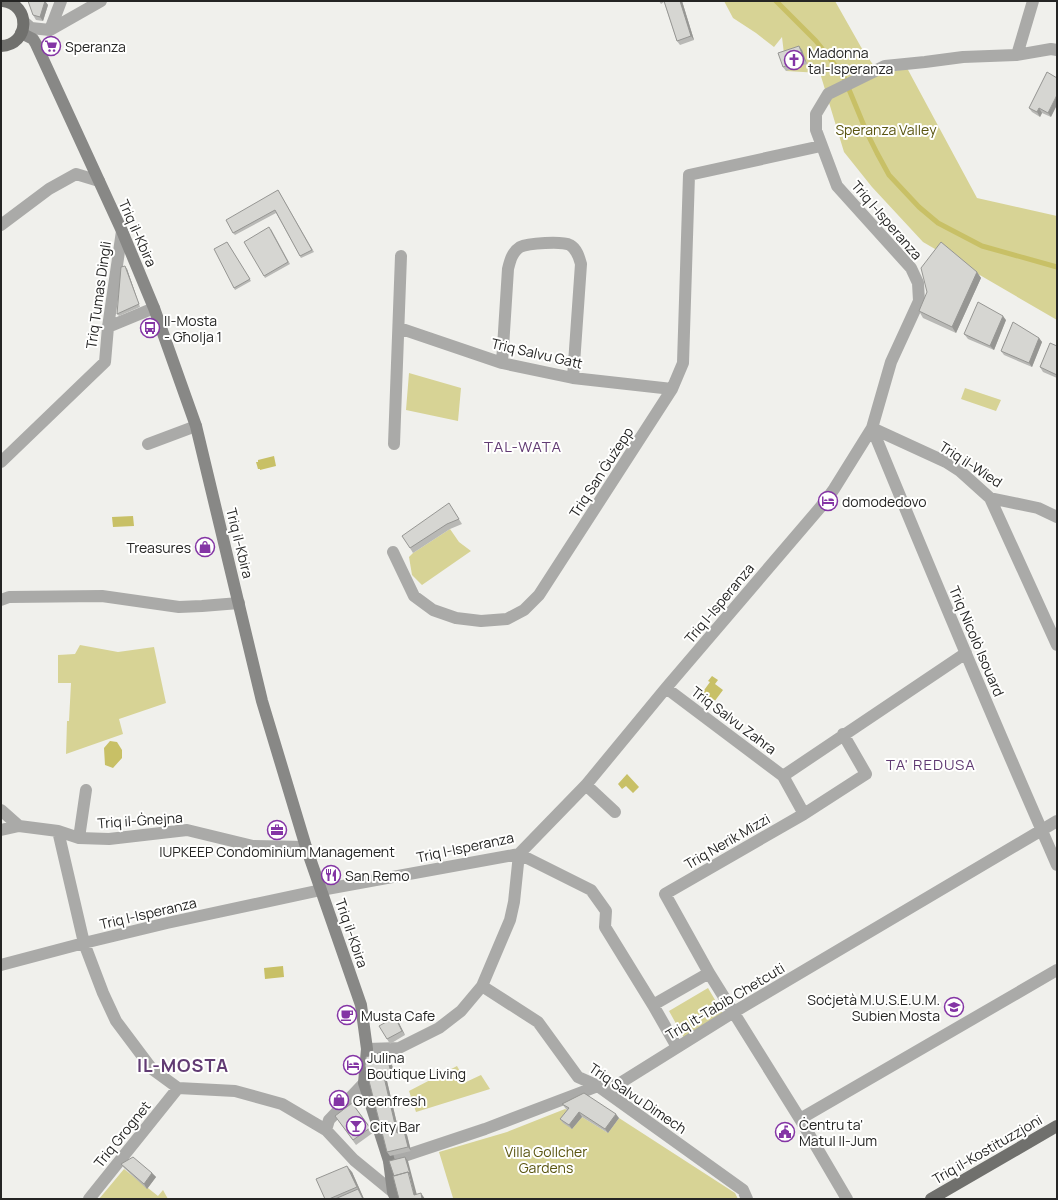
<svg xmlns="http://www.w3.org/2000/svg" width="1058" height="1200" font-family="Manrope,sans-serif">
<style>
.green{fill:#d7d395}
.water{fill:#c8c066}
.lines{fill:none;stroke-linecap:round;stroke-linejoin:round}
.stream{stroke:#c8c066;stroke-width:5}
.street{stroke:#aaaaa8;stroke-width:12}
.secondary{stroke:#888886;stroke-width:12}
.primary{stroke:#70706d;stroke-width:12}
.wall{fill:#b8b8b5}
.shaded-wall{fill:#969693}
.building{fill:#d6d6d2;stroke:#969693}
.labels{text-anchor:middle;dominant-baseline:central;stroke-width:4;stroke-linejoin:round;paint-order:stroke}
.poi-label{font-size:14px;fill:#252524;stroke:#fffffe;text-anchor:start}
.park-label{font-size:14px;fill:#5a5510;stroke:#fffffe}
.street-label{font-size:14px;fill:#252524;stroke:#fffffe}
.neighbourhood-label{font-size:15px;letter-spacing:1px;fill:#613b73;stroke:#fffffe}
.district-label{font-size:18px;font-weight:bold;letter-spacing:1px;fill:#613b73;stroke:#fffffe}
</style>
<rect width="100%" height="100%" fill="#f0f0ec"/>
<path class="green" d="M724 1H835L861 47 880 75 907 68 977 198 1057 216V320L923 242 872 187 844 152 820 73 786 71 782 37 774 47 756 33 733 18Z
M409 373 461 388 458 421 406 410Z
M965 388 1001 400 996 411 961 399Z
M450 529 459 542 471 551 422 585 412 575 409 557 413 553Z
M80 645 118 652 154 647 166 703 119 719 123 734 66 754 67 721H69L71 683H58V655L75 654Z
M708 988 724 1015 684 1038 669 1011Z
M457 1066 466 1082 481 1075 490 1089 416 1112 409 1091Z
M565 1109 572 1112V1129L582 1117 608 1133 619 1118 735 1193 738 1199H451L453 1198 439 1152 507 1132Z
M124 1169 158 1196 163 1190 168 1199H99Z"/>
<path class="water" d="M274 456 276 466 260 470V469H258L256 462H258V460Z
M133 516 134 526 113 527 112 517Z
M712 676 718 680 715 684 723 690 714 702 702 693 710 682 708 681Z
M110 741 117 742 122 750V758L113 768 105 765 104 748Z
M627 774 639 787 633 793 626 786 622 789 618 784Z
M283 966 284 977 265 979 264 968Z"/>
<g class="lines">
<path class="stream" d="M776 1 816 41 843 75 867 133 877 153 889 175 919 207 938 223 982 246 1057 267"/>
<path class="street" d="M23 21 31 28 50 30 101 1
M50 30 61 1
M1017 55 1033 1
M1 225 49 189 76 174 99 181
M108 327 154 308
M399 328 502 363 573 378 672 389
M502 363 508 269C510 261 512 252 520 247 528 243 562 241 570 245 577 249 579 257 581 264L573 378
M872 428C932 574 993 720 1057 865
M872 428 946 462 960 471 990 498 1038 508 1057 517
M148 444 196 426
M394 444 401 256
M1 462 105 362 108 327 122 231
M990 498 1057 645
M393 552 414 596 433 610 456 618 481 621 507 619 524 610 539 595 672 389 683 363 689 175 821 146
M1 600 9 597 102 596 179 607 202 606 239 603
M666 688 783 776 804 814
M843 734 866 774 804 814 665 894 709 973 800 1119 847 1199
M783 776 966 653
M586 785 615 812
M1 810 19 826
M1 830 19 826 58 831 79 838 109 839 187 830 253 846 306 847
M58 831 84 943 103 993 116 1021 152 1069 178 1088 235 1091 282 1104 326 1130 354 1160 393 1192
M79 838 86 790
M1 965 84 943 167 923 321 890 519 854 586 785 666 688 824 503 834 489 872 428 891 362 919 301 918 283 911 268 837 186 816 130V114L828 94 885 66 925 62 963 57 1016 55 1051 49 1057 50
M482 986 538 1022 578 1077 598 1086 743 1190 747 1199
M653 1005 709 973
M367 1049 399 1048 439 1028 461 1011 482 986 510 920 514 902 519 854 591 890 606 911 605 927 653 1005 677 1047
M800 1119 1057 970
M326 1130 329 1120 364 1083
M389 1161 485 1129 598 1086 617 1085 734 1012 1057 821
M89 1199 178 1088"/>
<path class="secondary" d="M21 33 33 39 36 44 122 231 154 308 196 426 262 701 306 847 361 1005 367 1049 364 1083 389 1161 393 1192 396 1199"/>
<path class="primary" d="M1 46C30 45 31 4 3 1
M931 1199 1057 1126"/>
</g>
<path class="wall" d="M45 1 48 5 43 21 36 20 33 15Z
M659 1H682L694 40 680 45 677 41 664 2 661 4Z
M802 50 807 64 786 71 783 67Z
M1047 72 1051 117 1042 113 1040 117 1032 112 1029 108Z
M278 190 314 252 301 258 276 213 235 235 233 233Z
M271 229 290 264 265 278 264 276Z
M227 242 251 281 235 290 234 288Z
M127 269 140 307 119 316 117 314Z
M977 272 981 278 956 333 923 318 919 311Z
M1006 320 994 350 968 339 964 334Z
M1039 338 1042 342 1032 367 1004 355 1001 351Z
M1057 346V378L1043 372 1040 367Z
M452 508 462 524 450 529 413 553 410 548Z
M398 1021 405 1035 390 1044 387 1039Z
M385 1051 390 1058 396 1079 387 1081 399 1132 404 1131 407 1135 411 1151 390 1156 387 1152 369 1081 368 1079Z
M352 1103 374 1132 356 1145 335 1116Z
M562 1104 619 1118 608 1133 582 1117 572 1129 563 1123 560 1119 567 1110 566 1109Z
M121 1164 152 1173 156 1177 147 1189 124 1168Z
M352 1172 364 1199H325Z"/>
<path class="shaded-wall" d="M45 1 48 5 43 21 40 17Z
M680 1H682L694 40 691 36Z
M799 46 802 50 807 64 804 59Z
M1057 95V105L1051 117 1048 113Z
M1039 108 1042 113 1040 117 1037 112Z
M125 266 127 269 140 307 139 304Z
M977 272 981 278 956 333 952 327Z
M1003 316 1006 320 994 350 990 346Z
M1039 338 1042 342 1032 367 1029 363Z
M395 1017 398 1021 405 1035 402 1031Z
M385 1051 390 1058 396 1079 391 1072Z
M384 1077 387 1081 400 1137 397 1133Z
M579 1112 582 1117 572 1129 569 1125Z
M616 1114 619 1118 608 1133 605 1129Z
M404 1131 407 1135 411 1151 408 1147Z
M405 1157 408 1161 418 1199 414 1195Z
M347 1166 352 1172 364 1199H363L357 1187Z
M152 1173 156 1177 147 1189 144 1184Z
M421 1193 425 1199H422Z"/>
<path class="building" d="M28 1H45L40 17 33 15Z
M664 1H680L691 36 677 41Z
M799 46 804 59 783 67 778 53Z
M1047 72 1057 78V95L1048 113 1039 108 1037 112 1029 108Z
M278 190 312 250 300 256 275 210 233 233 226 220Z
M269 227 288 262 264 276 244 242Z
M227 242 250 279 234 288 214 249Z
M941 242 977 272 952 327 919 311 927 292 921 268Z
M125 266 139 304 117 314 121 267Z
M978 302 1003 316 990 346 964 334Z
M1013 322 1039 338 1029 363 1001 351Z
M1050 343 1057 346V375L1040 367Z
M449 503 459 519 447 524 410 548 402 536Z
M395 1017 402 1031 387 1039 379 1026Z
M385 1051 391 1072 368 1079 365 1066 366 1057Z
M384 1077 397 1133 404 1131 408 1147 387 1152 369 1081Z
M584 1093 616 1114 605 1129 579 1112 569 1125 560 1119 569 1108 562 1104Z
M352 1103 370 1128 353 1140 335 1116Z
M133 1157 152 1173 144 1184 121 1164Z
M405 1157 410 1174 408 1172 394 1176 389 1161Z
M347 1166 357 1187 329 1199H325L316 1179Z
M408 1172 414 1195 421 1193 422 1199H399L393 1176Z
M358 1189 363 1199H335Z"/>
<defs>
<symbol id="supermarket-ring" viewBox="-11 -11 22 22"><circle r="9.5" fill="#fffffe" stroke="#8435a5" stroke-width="1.5"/><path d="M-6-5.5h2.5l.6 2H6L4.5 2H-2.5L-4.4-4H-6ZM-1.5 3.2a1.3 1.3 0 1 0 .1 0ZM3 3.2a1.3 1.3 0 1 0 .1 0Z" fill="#8435a5"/></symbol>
<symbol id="church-ring" viewBox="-11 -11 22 22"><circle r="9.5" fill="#fffffe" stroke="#8435a5" stroke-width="1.5"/><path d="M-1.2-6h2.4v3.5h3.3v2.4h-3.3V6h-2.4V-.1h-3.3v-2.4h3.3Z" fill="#8435a5"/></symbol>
<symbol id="bus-ring" viewBox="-11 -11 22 22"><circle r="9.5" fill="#fffffe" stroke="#8435a5" stroke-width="1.5"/><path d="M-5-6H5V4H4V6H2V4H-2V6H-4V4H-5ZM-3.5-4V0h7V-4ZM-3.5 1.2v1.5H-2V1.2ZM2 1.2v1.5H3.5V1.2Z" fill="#8435a5"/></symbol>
<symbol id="hotel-ring" viewBox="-11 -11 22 22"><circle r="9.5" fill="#fffffe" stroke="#8435a5" stroke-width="1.5"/><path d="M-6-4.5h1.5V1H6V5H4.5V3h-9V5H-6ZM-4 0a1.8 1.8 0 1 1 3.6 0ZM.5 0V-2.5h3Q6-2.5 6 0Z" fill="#8435a5"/></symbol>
<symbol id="shop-ring" viewBox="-11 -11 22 22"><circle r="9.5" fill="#fffffe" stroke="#8435a5" stroke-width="1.5"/><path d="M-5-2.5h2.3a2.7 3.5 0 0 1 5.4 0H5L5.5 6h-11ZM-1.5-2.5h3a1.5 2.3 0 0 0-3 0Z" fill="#8435a5"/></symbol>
<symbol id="office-ring" viewBox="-11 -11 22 22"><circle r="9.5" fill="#fffffe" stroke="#8435a5" stroke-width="1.5"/><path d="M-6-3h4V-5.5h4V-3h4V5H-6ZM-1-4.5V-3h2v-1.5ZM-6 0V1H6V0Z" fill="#8435a5"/></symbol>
<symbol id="restaurant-ring" viewBox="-11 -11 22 22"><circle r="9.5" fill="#fffffe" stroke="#8435a5" stroke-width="1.5"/><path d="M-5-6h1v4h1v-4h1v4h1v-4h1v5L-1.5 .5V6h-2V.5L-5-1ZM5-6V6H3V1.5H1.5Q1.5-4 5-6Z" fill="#8435a5"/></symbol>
<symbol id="school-ring" viewBox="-11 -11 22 22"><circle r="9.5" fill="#fffffe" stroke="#8435a5" stroke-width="1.5"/><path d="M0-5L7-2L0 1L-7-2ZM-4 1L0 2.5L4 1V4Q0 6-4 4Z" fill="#8435a5"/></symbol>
<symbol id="cafe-ring" viewBox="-11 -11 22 22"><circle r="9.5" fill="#fffffe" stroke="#8435a5" stroke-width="1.5"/><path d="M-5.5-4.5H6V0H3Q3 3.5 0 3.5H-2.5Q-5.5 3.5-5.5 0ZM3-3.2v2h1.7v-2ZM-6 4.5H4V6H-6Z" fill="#8435a5"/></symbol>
<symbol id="bar-ring" viewBox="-11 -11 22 22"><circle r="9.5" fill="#fffffe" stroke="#8435a5" stroke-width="1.5"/><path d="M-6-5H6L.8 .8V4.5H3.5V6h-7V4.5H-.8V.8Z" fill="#8435a5"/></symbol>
<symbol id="civic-ring" viewBox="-11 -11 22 22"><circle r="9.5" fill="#fffffe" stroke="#8435a5" stroke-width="1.5"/><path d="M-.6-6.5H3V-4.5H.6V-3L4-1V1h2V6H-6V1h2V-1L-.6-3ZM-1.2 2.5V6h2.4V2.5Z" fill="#8435a5"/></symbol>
</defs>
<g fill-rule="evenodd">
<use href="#supermarket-ring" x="40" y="35" width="22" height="22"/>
<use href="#church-ring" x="783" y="49" width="22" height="22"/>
<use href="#bus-ring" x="139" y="317" width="22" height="22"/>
<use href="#hotel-ring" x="817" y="490" width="22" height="22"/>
<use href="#shop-ring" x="194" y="536" width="22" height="22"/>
<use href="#office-ring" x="266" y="819" width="22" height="22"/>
<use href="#restaurant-ring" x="320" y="864" width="22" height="22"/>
<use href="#school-ring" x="943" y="996" width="22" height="22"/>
<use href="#cafe-ring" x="336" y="1004" width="22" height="22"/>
<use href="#hotel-ring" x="342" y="1054" width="22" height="22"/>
<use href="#shop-ring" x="328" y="1089" width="22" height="22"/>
<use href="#bar-ring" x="345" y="1115" width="22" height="22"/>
<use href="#civic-ring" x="774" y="1121" width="22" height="22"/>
</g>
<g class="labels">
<g class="poi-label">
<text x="65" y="46">Speranza</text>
<text x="808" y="52">Madonna<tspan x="808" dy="16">tal-Isperanza</tspan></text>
<text x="164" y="320">Il-Mosta<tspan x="164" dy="16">- Għolja 1</tspan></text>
<text x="842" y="501">domodedovo</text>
<text x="191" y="547" text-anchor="end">Treasures</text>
<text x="277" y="851" text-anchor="middle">IUPKEEP Condominium Management</text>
<text x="345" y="875">San Remo</text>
<text x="940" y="999" text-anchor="end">Soċjetà M.U.S.E.U.M.<tspan x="940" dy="16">Subien Mosta</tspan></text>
<text x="361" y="1015">Musta Cafe</text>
<text x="367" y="1057">Julina<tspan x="367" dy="16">Boutique Living</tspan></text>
<text x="353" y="1100">Greenfresh</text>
<text x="799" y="1124">Ċentru ta'<tspan x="799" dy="16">Matul Il-Jum</tspan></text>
<text x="370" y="1126">City Bar</text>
</g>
<g class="park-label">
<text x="886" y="129">Speranza Valley</text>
<text x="546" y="1151">Villa Gollcher<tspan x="546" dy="16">Gardens</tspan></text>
</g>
<g class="street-label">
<text transform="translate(887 220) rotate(49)">Triq l-Isperanza</text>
<text transform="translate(138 233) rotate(66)">Triq il-Kbira</text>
<text transform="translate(98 295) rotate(-82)">Triq Tumas Dingli</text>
<text transform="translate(537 353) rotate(13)">Triq Salvu Gatt</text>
<text transform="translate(971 464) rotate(33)">Triq il-Wied</text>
<text transform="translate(601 472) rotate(-57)">Triq San Ġużepp</text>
<text transform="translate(240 543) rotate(76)">Triq il-Kbira</text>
<text transform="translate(719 603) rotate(-50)">Triq l-Isperanza</text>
<text transform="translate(977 641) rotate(67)">Triq Nicolò Isouard</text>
<text transform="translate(734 720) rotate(37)">Triq Salvu Zahra</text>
<text transform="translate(140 820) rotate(-4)">Triq il-Ġnejna</text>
<text transform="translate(727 841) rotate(-30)">Triq Nerik Mizzi</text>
<text transform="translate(465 847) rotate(-12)">Triq l-Isperanza</text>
<text transform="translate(148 913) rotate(-13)">Triq l-Isperanza</text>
<text transform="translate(352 933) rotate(71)">Triq il-Kbira</text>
<text transform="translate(725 1001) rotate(-31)">Triq it-Tabib Chetcuti</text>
<text transform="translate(638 1098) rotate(34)">Triq Salvu Dimech</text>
<text transform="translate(122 1134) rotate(-51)">Triq Grognet</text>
<text transform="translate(987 1149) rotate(-30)">Triq il-Kostituzzjoni</text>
</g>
<g class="neighbourhood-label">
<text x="523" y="446">TAL-WATA</text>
<text x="931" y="764">TA' REDUSA</text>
</g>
<g class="district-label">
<text x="183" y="1065">IL-MOSTA</text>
</g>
</g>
<rect width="1058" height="1200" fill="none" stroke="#252524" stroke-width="4"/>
</svg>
